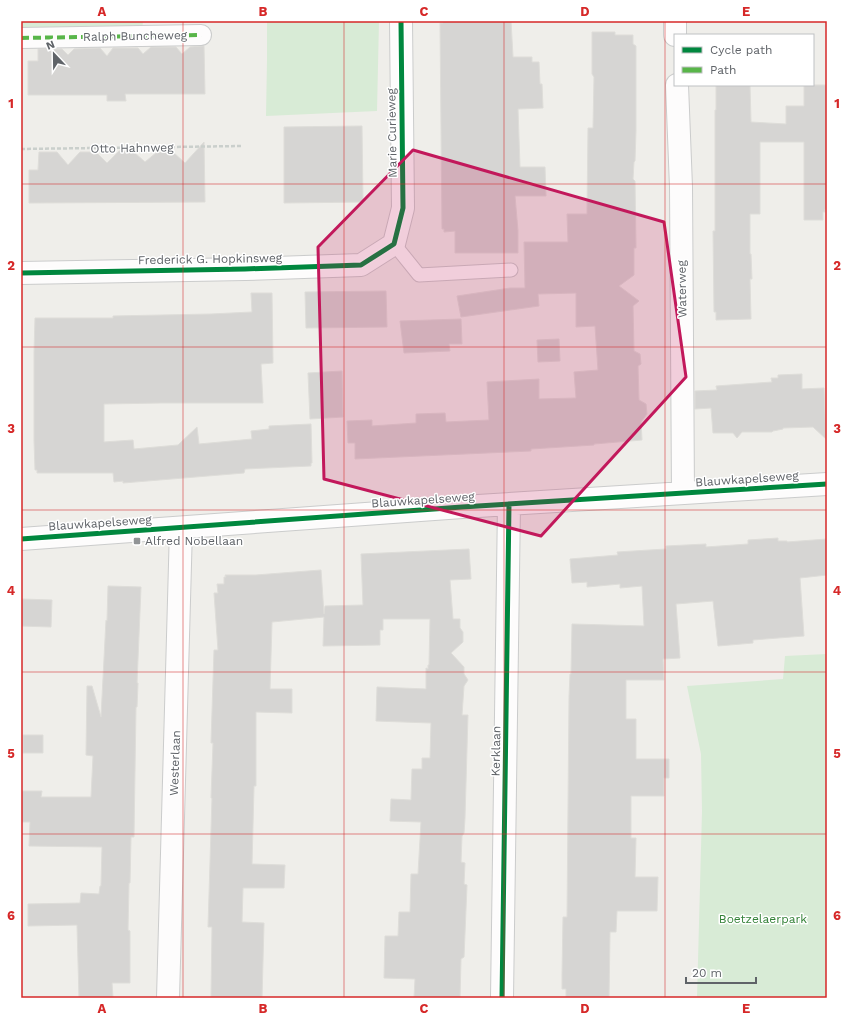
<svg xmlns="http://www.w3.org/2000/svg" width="848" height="1019" font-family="'Work Sans',sans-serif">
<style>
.green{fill:#d8ebd6}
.building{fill:#d6d5d3;stroke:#deddd9}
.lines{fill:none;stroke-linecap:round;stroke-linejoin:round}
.service-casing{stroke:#cbcccc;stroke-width:15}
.pedestrian-casing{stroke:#cbcccc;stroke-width:22}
.minor-casing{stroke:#cbcccc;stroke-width:24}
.path{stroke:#cacfcc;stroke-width:2.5;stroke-dasharray:4 2;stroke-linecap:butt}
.service{stroke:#fdfcfc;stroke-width:13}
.pedestrian{stroke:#fdfcfc;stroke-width:20}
.minor{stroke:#fdfcfc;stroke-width:22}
.quiet{stroke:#58b549;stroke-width:4;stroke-dasharray:8 4;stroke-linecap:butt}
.cycleway-casing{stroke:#fff;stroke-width:8}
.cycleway{stroke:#00873e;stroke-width:5}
.marked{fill:#c2185b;fill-opacity:0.2;stroke:#c2185b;stroke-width:3;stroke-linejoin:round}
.grid{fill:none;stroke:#d62828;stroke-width:1;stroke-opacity:0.55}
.poi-dot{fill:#919496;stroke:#fff;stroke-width:1.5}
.labels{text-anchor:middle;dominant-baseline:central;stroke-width:3;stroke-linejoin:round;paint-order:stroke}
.street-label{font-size:12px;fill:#5f6368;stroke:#fff}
.poi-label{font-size:12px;fill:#5f6368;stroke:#fff;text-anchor:start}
.park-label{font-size:12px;fill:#348238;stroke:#fff}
.neatline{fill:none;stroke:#d62828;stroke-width:1.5}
.grid-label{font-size:13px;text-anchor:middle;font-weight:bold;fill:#d62828}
</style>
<rect width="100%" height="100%" fill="#efeeea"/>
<path class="green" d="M21 21H143L142 32H21Z
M267 21H379L377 111 266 116 267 60Z
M827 654V998H697L702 811 701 754 687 686 783 679 785 656Z"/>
<path class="building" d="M443 21H511L513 57H532V62H539L540 84H542L543 108 518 109 520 167H545L546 196H515L518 231V253H455V231L444 232V229H442L440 23H443Z
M592 32H615V35H633V44L636 46V130L635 161 634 162 633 179 635 181 636 248H634V275L619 286 639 301 633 306 634 351 640 354 641 364 638 366 639 400 646 404 647 414 641 422 642 440 594 444V445L531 449V451L355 459V443H348L347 421 372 420V426L416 423V414L445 413 446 422 489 420 487 382 539 379V399L576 398 574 372 598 370 595 326 576 327V293L538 294 539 306 461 317 457 296 510 288H525L524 242H568L567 214H587L588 128H593L594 77 592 74Z
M201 46H204L205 94H125L126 101H107V95H28V61H38V49H62L68 55 74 49 100 48 107 56 113 48H138L143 54 151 47H176L182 54 190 47Z
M716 85H750L751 122 786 124V106H804V85H827V209H825V212H823V220H804V142H760V214H750V254H751L752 279H750L751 319 716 320V312H714L713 231H715V110H716Z
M362 126 363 202 284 203V127Z
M204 142 205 202 29 203V170H38L39 152H57L68 165 80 152H96L107 163 119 151 134 152 145 162 157 152H173L185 163Z
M386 291 387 327 306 328 305 292Z
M251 293H272L273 363 261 364 263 403H160L104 404V442L133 440 134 449 178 445 197 427 199 444 221 442 252 439 251 431 269 429V426L311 424 312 463H311V466L245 469 244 473 123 483V481L114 482 113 473H37V470H35L34 440V353L35 318H113V316L211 314 252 312Z
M461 319 462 344H449L450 351 404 353 400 321Z
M559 339 560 361 538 362 537 340Z
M342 371 343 417 310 419 308 373Z
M802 374V389L824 388 826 439 813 427 783 428V429L773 431 772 432H742L737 438 733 433H713L711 408 695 409V391L717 390 716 386 772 382 771 378H778V375Z
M778 538V541H787V542L827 539V575L800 578 804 636 753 640V643L718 646 713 601 676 604 680 658 663 659 664 680H626V719H636V759H669V778H664V796H631V838H636L635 877H658L657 911H617L616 932H610L609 998 566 997V989H562V976L563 917H567L569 697 570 674H571L572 624 644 626 642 586 620 588V584L587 587V582L572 583 570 559 618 555 617 552 666 549V546L706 544V547L748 544V540Z
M469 549 471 579 450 580 453 619H460V628L463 632V642L451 653 464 667V674L468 680 464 686 462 715H468L465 818 464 833 462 836 461 862 465 863 464 884 467 885 464 957 461 959 460 998H414L415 979 384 978 385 936H398L399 912H410L411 874H418L421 822 390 821 391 799 411 800 412 769H422V758H430L431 723 376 721 377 687 426 689V668L428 669V665H429L430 619H383V630H380V645L323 646 324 617 272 622 270 689H292V713L256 712V786H254L252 864 285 865 284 888H243L242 922 264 923 262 998H211L212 927H208L212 798H211L213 743H211L214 650H218L214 593H218L217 584H224V577H226L225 575H256L321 570 324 614 325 606 363 605 361 554Z
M108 586 141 587 137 683H138L137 707H136L134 837H131L130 883H129L128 930 130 931V983H112L113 998H79L77 925 28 926V904L80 903 81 893 99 894 100 886H101L102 847 29 846 30 822H21V791H42L41 797H91L93 756 86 755 87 686H92L101 717 106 620 107 621Z
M21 599 52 600 51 627 21 626Z
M23 735H43V753H23Z"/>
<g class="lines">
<defs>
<path id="service" d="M394 244 419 275 511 270"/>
<path id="pedestrian" d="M21 38 201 35"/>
<path id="minor" d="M675 21V35
M677 85 681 187 683 493
M21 273 245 269 361 265 394 244 403 208 401 21
M21 539 462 507 827 484
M168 998 181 528
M502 998 509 504"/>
</defs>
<use href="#service" class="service-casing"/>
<use href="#pedestrian" class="pedestrian-casing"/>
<use href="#minor" class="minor-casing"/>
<path class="path" d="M21 149 243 146"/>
<use href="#service" class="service"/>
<use href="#pedestrian" class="pedestrian"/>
<use href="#minor" class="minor"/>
<path class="quiet" d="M21 38 201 35"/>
<defs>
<path id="cycleway" d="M21 273 245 269 361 265 394 244 403 208 401 21
M21 539 462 507 827 484
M502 998 509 504"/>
</defs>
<use href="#cycleway" class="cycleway-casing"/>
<use href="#cycleway" class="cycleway"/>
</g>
<path class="marked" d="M413 150 664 222 686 377 541 536 324 479 318 247Z"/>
<path class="grid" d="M183 21V998M344 21V998M504 21V998M665 21V998M21 184H827M21 347H827M21 510H827M21 672H827M21 834H827"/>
<rect class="poi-dot" x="133" y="537" width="8" height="8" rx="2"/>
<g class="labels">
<g class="street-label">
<text transform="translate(135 36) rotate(-1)">Ralph Buncheweg</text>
<text transform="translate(392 133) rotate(-91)">Marie Curieweg</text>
<text transform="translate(132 148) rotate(-1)">Otto Hahnweg</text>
<text transform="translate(210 259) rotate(-1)">Frederick G. Hopkinsweg</text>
<text transform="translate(682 289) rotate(-91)">Waterweg</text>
<text transform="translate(747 479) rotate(-4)">Blauwkapelseweg</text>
<text transform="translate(423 500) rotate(-4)">Blauwkapelseweg</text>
<text transform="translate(100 523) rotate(-4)">Blauwkapelseweg</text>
<text transform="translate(496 751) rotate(-89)">Kerklaan</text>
<text transform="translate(175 763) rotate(-88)">Westerlaan</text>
</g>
<g class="poi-label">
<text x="145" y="541">Alfred Nobellaan</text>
</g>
<g class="park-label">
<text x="763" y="919">Boetzelaerpark</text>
</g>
</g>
<rect width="848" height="1019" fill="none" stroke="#ffffff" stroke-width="44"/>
<rect x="674" y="34" width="140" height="52" fill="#ffffff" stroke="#bfc1c3"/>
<rect x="682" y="47" width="20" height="6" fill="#00873e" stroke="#bfc1c3"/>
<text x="710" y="54" font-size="12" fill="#5f6368">Cycle path</text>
<rect x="682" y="67" width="20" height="6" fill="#58b549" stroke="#bfc1c3"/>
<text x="710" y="74" font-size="12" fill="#5f6368">Path</text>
<g transform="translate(54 54) rotate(338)" stroke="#ffffff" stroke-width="3" paint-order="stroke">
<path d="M0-3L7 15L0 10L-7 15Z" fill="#5f6368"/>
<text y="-6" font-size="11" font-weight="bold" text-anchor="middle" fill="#5f6368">N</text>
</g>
<path d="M686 977v6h70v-6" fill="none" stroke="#5f6368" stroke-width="2"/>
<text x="692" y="977" font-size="12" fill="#5f6368" stroke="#ffffff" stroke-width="3" paint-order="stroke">20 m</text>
<rect x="22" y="22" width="804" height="975" class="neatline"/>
<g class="grid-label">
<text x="102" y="16">A</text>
<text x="263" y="16">B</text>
<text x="424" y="16">C</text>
<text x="585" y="16">D</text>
<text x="746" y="16">E</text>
<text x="11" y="108">1</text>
<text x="837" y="108">1</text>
<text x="11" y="270">2</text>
<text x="837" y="270">2</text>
<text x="11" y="433">3</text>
<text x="837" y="433">3</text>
<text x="11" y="595">4</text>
<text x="837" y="595">4</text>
<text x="11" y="758">5</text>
<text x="837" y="758">5</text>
<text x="11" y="920">6</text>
<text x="837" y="920">6</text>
<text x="102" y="1013">A</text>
<text x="263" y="1013">B</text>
<text x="424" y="1013">C</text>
<text x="585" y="1013">D</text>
<text x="746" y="1013">E</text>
</g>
</svg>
